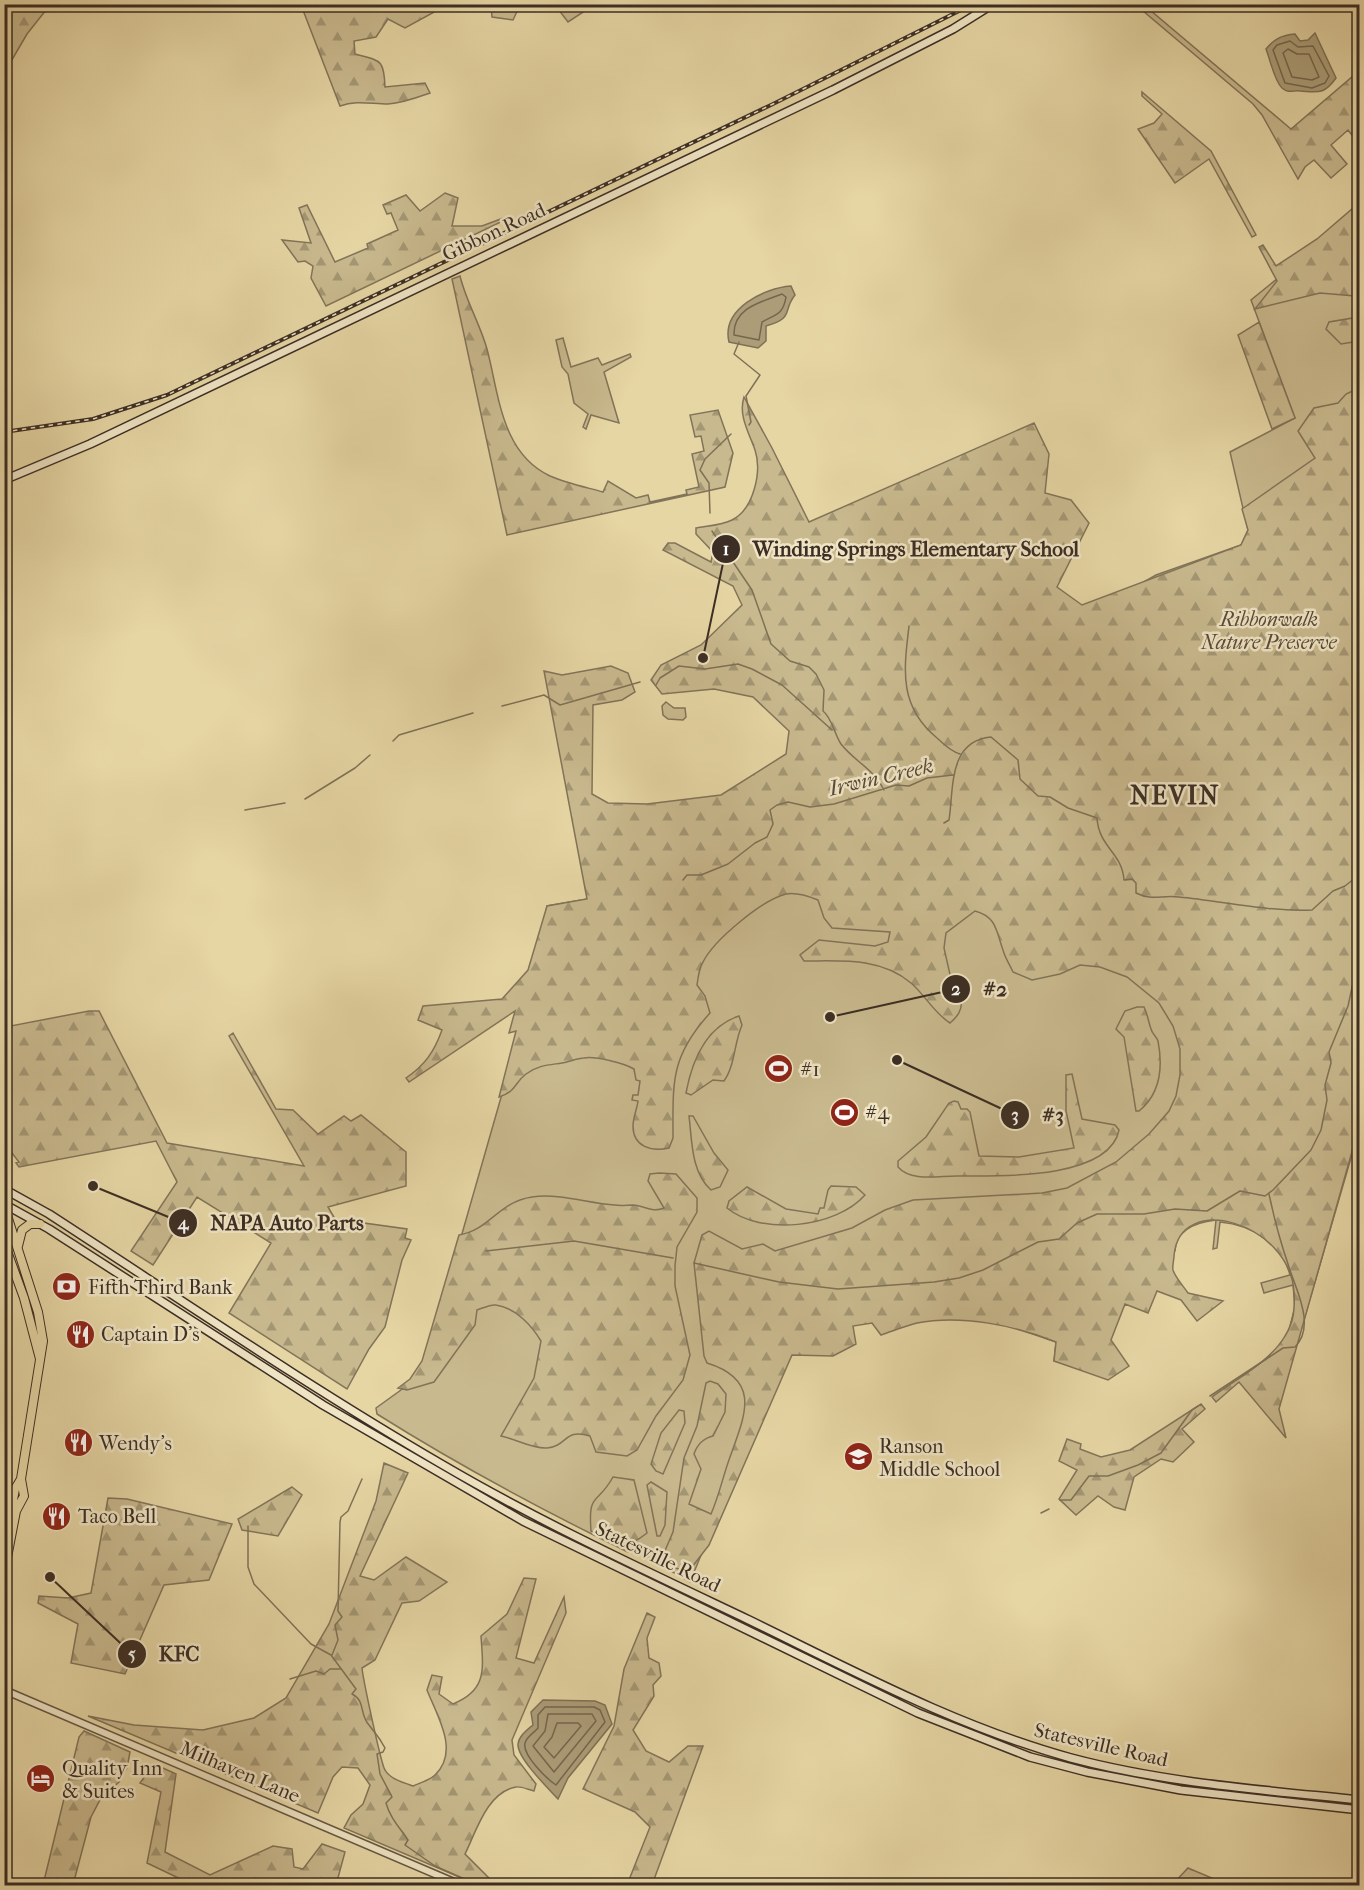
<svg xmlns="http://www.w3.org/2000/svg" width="1364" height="1890" font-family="'IM FELL French Canon',serif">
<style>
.green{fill:#c9b98e;stroke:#827459;stroke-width:1.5}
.forest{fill:url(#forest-firs);stroke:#827459;stroke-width:1.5}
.water{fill:#ac9d78;stroke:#7f7156;stroke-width:1.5}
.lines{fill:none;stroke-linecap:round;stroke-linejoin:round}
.shore{stroke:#74664e;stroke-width:1.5}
.stream{stroke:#7f7156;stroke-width:1.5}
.tertiary-casing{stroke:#665844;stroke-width:9}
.secondary-casing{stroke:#3c2e24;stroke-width:10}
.primary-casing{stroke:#3c2e24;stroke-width:10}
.tertiary{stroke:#efe4c4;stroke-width:6}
.secondary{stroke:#efe4c4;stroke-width:7}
.primary{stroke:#e6d6a4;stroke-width:8}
.rail-casing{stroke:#3c2e24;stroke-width:4}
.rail{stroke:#efe4c4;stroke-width:1.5;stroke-dasharray:4.5;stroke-linecap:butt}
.labels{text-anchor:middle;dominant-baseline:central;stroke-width:5;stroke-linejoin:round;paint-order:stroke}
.street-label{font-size:20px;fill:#3c2e24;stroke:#efe4c4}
.park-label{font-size:20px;font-style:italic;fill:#584a39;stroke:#efe4c4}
.poi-label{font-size:20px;fill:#3c2e24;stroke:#efe4c4;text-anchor:start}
.water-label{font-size:21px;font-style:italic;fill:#584a39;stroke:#efe4c4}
.district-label{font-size:26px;font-weight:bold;letter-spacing:1.5px;fill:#3c2e24;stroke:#efe4c4}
.leader{fill:none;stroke:#3c2e24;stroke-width:2}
.callout-dot{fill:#3c2e24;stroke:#efe4c4;stroke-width:2}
.mark-label{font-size:18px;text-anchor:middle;font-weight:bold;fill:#fff}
.callout-label{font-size:21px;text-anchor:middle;font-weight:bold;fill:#3c2e24;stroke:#efe4c4;stroke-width:5;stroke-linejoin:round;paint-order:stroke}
</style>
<defs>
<pattern id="forest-firs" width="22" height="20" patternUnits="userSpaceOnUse" patternTransform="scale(1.5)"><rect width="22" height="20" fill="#c9b98e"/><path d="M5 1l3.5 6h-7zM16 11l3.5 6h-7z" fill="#a49774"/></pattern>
</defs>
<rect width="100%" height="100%" fill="#e6d6a4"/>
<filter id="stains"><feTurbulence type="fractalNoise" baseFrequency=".00333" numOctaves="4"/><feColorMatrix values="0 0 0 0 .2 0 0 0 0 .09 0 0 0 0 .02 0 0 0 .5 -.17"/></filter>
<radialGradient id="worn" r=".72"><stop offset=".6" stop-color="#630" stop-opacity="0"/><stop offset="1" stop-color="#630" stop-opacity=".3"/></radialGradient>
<path class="green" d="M1359 212 1360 1127 1301 1330 1290 1326 1295 1307 1293 1285 1264 1293 1261 1283 1290 1275C1282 1243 1252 1225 1220 1222L1217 1248 1213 1249 1216 1220C1198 1222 1176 1229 1175 1251L1121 1296 1092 1373 1054 1361 1056 1342 1027 1332 831 1238 690 1582 638 1552H628C542 1510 458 1465 377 1414L376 1408 412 1382 425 1363 528 1003 547 906 587 899 1156 575 1241 545 1248 530 1230 452 1295 418 1251 300Z
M563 338 571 367 598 358 602 365 630 354 631 357 604 372 619 423 591 415 586 429 583 427 588 414 574 403 568 374 562 367 556 340Z
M666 702 674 708H685L686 717 683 720 668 719 663 715 662 706Z"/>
<path class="forest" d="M4 5H50L27 34 6 70Z
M301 5H447L405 28 388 19 376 37 354 41 355 54C381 61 384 59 385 87L425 83 430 93C416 98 403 103 388 104 371 104 356 100 340 106Z
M491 5V4L520 5 513 20 492 17Z
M555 5H594L568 22Z
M1136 5H1144L1291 129 1359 71V144L1348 130 1331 145 1347 164 1331 178 1314 160 1305 167 1298 179 1262 115 1253 104Z
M1142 92 1211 151 1256 235 1252 237 1209 159 1175 183 1138 129 1154 123 1162 114 1142 96Z
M445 193 458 198 452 226H482L506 217 507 219 326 306 311 278 313 266 305 261 298 262 282 240 311 243 299 208 307 205 335 262 368 248 367 244 398 230 391 213 387 214 383 205 406 195 420 211Z
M1359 203V298L1355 296 1320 293 1255 309 1277 281 1259 247 1263 245 1276 266 1317 239Z
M460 276C466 301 480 324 487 349 499 394 501 453 550 476 566 483 585 487 603 492L608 481 636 498 648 495 650 502 687 494 686 490 699 487 692 454 704 451 701 436 695 437 690 415 718 410 733 453 725 487 507 535 452 279Z
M1359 317V341L1341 344 1326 329 1329 322Z
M1259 322 1295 418 1272 429 1238 335Z
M1359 388V1127L1279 1409 1286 1438 1239 1382 1216 1402 1212 1397C1236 1379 1270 1362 1285 1336 1294 1322 1295 1308 1294 1292 1290 1223 1179 1190 1174 1256 1174 1260 1172 1266 1173 1270 1175 1277 1184 1287 1188 1293L1223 1301 1197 1321 1181 1300 1157 1291 1148 1313 1125 1304 1111 1340 1129 1366 1108 1380 1054 1361 1056 1342C1016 1326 962 1314 917 1323 905 1326 893 1331 881 1335L872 1323 853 1326 856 1344 833 1356 792 1355 709 1545 692 1567 683 1570 664 1565 661 1560 673 1532 684 1458 697 1426 706 1383 710 1381 718 1384 726 1394 725 1412 713 1436C704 1438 697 1445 694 1454L701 1469 689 1504 711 1514C719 1496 723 1476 730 1457 745 1415 762 1380 707 1363L704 1356 694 1263 702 1235 709 1231 742 1249 763 1244 775 1251 852 1228 885 1210 913 1200 1042 1193 1067 1188 1116 1162 1149 1134 1169 1111 1176 1096 1180 1075V1049L1173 1026 1159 1003 1127 977 1100 967 1080 965 1060 974 1032 980 1013 972C1010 965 1005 958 1003 950 996 931 997 917 975 911L946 933 944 948 955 997 961 999C963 1010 957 1017 950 1023 933 1012 926 996 911 983 881 957 841 961 804 961L800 955 819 940 875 946 888 942 890 932 832 928 824 918 818 900C808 896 797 892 786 894 762 900 714 940 703 962 699 968 698 978 697 985L705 996 710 1013C670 1057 673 1082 673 1138L669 1148C652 1152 633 1147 633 1126 633 1118 637 1109 638 1101L632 1100 633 1095H638L640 1081 636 1080 634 1069C624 1063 595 1056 584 1058 577 1058 569 1062 562 1063 549 1065 538 1065 526 1074 514 1083 517 1091 499 1097L516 1031 509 1033 515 1011 409 1082 406 1078C425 1065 434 1052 442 1030L418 1020 423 1006 502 999 528 970 547 906 587 899 544 671 562 675 611 666 628 673 635 692 622 700 593 705 592 794 608 803 647 804 721 795 786 754 789 731 753 697 714 689 662 694 651 680 661 665 701 645 742 605 733 586 663 550 668 543H675L711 562 713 552 696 534V528C707 526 723 525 732 520 754 509 762 471 755 450 749 433 738 415 744 397L772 448 809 522 1034 423 1049 454 1045 493 1071 500 1089 523 1057 587 1082 605 1241 545 1248 530 1242 509 1315 458 1298 431 1314 408 1338 403 1346 394Z
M1137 1007H1144C1148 1015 1148 1021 1151 1029 1152 1034 1157 1037 1158 1041 1163 1067 1160 1094 1139 1111H1136L1124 1037 1116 1029 1125 1011Z
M89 1011H99L167 1143 304 1166 229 1036 233 1033 276 1109 293 1110 318 1134 344 1116 351 1121 361 1115 406 1152V1186L328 1207 335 1219 407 1229 405 1238 411 1240 402 1260 385 1327 369 1349 347 1389 229 1313 271 1243 197 1197 153 1265 131 1251 177 1182 156 1141 19 1167 16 1163 19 1162 5 1144V1027Z
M739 1016 742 1025C734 1043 735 1066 724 1081L713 1080 691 1095 686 1093C692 1061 705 1027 739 1016Z
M1072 1074 1082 1119 1115 1125 1119 1130C1109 1180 998 1176 960 1176 941 1175 912 1183 898 1167V1161L926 1137 949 1103 954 1101 958 1102 961 1109H967L970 1112 979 1156 1019 1157 1074 1148 1066 1111V1075Z
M689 1116H693L714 1153 728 1170 720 1187 711 1190C691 1172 692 1141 689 1116Z
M659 1173 676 1174 697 1198V1212L677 1247 675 1266V1286L690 1355 683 1380 656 1416 637 1450 627 1456 596 1452 590 1436C564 1428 568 1446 547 1448 532 1449 516 1439 501 1436L534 1378 541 1341C532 1326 516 1308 496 1305 491 1304 483 1308 477 1310L475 1325 434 1382 407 1390 398 1388 410 1379 422 1361 459 1235C490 1230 498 1202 532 1197 559 1193 587 1203 615 1205 621 1206 627 1205 633 1205 645 1206 652 1213 664 1208L648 1181 650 1174Z
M831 1186 856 1187 865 1195C836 1228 761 1236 727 1208L729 1201 747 1187 786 1209 818 1214 820 1208H824L828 1190Z
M1201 1404 1205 1409 1182 1429 1194 1442 1173 1462 1161 1459 1134 1477 1125 1510 1114 1507 1098 1496 1076 1515 1059 1499 1077 1470 1059 1461 1067 1439 1081 1444 1080 1449 1101 1457 1130 1450Z
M679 1410 684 1411 685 1423 663 1474 656 1471 651 1464 661 1433Z
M384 1463 408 1473 360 1576 374 1580 406 1557 447 1582 419 1601 402 1603 375 1660 362 1668C363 1679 381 1764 385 1770 390 1779 404 1783 413 1786 420 1783 430 1780 435 1775 460 1751 437 1716 427 1690L432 1675 442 1677 439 1694 453 1704C488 1690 483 1668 481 1636L507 1614 524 1578 536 1579 516 1658 534 1663 564 1597 566 1613 512 1740 514 1755 536 1784 534 1791C529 1790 521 1786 516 1787 487 1792 476 1832 465 1854L496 1885H478L344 1828 351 1815 363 1804 370 1785 358 1768 342 1767 333 1777 318 1813 88 1716 134 1725 203 1730 254 1718 286 1698 329 1624 376 1501Z
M613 1477 634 1480 647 1533C622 1553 618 1544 591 1531 588 1491 597 1506 613 1477Z
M651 1482 667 1492 665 1525 660 1536H657L647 1485Z
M292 1487 302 1495 278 1536 242 1530 238 1519Z
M108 1498 127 1499 232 1524 209 1580 164 1585 125 1674 71 1663 78 1624 38 1603 39 1596 68 1598 91 1593Z
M647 1613 655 1617 647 1638 649 1658 659 1663 661 1676 653 1685 654 1696 633 1730 646 1751 669 1762 688 1746H703L652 1885H627L650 1827 635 1812 583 1789 614 1726 624 1669Z
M84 1731 130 1752 127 1768 119 1782 101 1798 91 1817 73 1885H43L79 1737Z
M154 1764 176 1774 165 1852 210 1875 273 1846 292 1849 294 1867 303 1869 322 1844 345 1852 336 1885H193L147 1863 161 1792 140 1783Z
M1188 1868 1219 1881 1221 1885H1191L1184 1880 1180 1885H1172Z"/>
<path class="water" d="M1315 33 1336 78C1324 95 1318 92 1300 91 1293 90 1289 94 1282 88 1274 80 1270 59 1266 49 1274 39 1282 35 1295 34L1300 41 1308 40Z
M791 286 795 295C782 311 795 318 766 326V341L758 348 729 342C721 309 764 288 791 286Z
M543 1700 595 1701 605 1705 612 1724 568 1778 558 1799C548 1788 517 1758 518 1744 519 1736 527 1730 533 1725L531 1712Z"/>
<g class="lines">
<path class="shore" d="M1290 41 1298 47 1313 46 1329 76 1325 83 1312 88 1285 83 1273 50 1277 45Z
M1288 49 1297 54H1309L1319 77 1312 80 1292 77 1283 53Z
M782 294 786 297C783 315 776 314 762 322L759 340 734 335C733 308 761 302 782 294Z
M545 1707H594L600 1710 605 1722 556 1785C547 1779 522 1755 525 1743 527 1736 534 1733 538 1728V1715Z
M548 1714H592L596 1721 554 1772 533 1746 545 1731Z
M557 1723H578L581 1726 554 1758 544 1747 552 1737Z"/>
<path class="stream" d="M739 342 734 354 760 375 746 396 751 422 749 425
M710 513 709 483 700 470 705 459 731 434
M712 531 752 590 771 644 790 661 809 667 816 674 824 690 823 711C832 718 834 733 841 744 854 761 875 770 884 790
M909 626C904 669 898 706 937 738 944 744 950 751 960 754
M656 685 660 678 679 666 705 669 738 664 752 669 782 685 832 730
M502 706 544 695 560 705 640 682
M393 741 399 735 473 713
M305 799 355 768 370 755
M245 810 285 803
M944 823 949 820C954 788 948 741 991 737L1018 760 1020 779 1038 796 1050 797 1068 808 1097 818C1099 848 1122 852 1124 880L1132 879 1136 883V893C1152 901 1161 895 1179 897 1222 901 1269 912 1312 910L1333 891 1345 886 1360 874
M683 880 687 875H701L728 864 755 843 767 837 773 824 770 810 777 805 788 802 810 807 834 804 896 785 909 786 927 778 953 775
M486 1251 574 1241 673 1258
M694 1263 779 1282 838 1289 934 1282 959 1278 983 1270 1038 1242 1059 1239 1077 1223 1097 1214H1144L1175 1209 1207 1211 1240 1191 1265 1196 1273 1190 1311 1150 1321 1130 1327 1100 1325 1085 1331 1063 1329 1052 1348 1006 1360 951
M1210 1396 1283 1348 1295 1347C1316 1326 1296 1290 1289 1267 1281 1244 1274 1218 1269 1194
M1060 1500H1071L1089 1476H1108L1138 1465 1161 1453 1192 1410 1198 1406
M1041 1513 1049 1509
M248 1526V1567L254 1584 311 1644 331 1655 356 1689 352 1694C366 1701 359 1714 369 1725 377 1736 378 1735 385 1748L383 1752 377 1754 380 1774 392 1797 386 1803C390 1818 400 1828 408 1840L405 1845 435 1866 469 1881
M332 1655 338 1640 335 1625 342 1617 338 1611 340 1522 341 1517 348 1511 362 1479
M290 1679 316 1671 324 1674 330 1669H340"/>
<defs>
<path id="tertiary" d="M4 1690 463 1886"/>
<path id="secondary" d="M4 480 90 444 833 90 953 29 993 4
M4 1189 49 1214C180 1299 309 1387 443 1465 542 1523 646 1571 749 1620 854 1671 958 1727 1071 1758 1165 1783 1263 1790 1360 1800
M4 1204 49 1229 323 1405 523 1521 918 1713 1030 1757 1087 1772 1181 1790 1360 1810"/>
<path id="primary" d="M4 1206 38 1312 43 1341 21 1479 15 1489 13 1500 16 1511 4 1573
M4 1243 24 1298 40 1359
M18 1246 22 1230 30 1224H40
M16 1511 24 1496 21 1479"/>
</defs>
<use href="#tertiary" class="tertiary-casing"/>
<use href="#secondary" class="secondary-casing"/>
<use href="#primary" class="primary-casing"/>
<use href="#tertiary" class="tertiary"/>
<use href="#secondary" class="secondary"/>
<use href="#primary" class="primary"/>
<defs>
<path id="rail" d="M4 432 93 419 167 395 773 104 973 4"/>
</defs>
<use href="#rail" class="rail-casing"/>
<use href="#rail" class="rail"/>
</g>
<defs>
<symbol id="stadium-disc" viewBox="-11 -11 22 22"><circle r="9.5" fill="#8f2418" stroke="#efe4c4"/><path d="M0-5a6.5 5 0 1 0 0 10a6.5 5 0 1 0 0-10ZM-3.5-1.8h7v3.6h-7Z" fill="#fff"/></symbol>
<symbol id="bank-disc" viewBox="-11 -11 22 22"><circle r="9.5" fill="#8f2418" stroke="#efe4c4"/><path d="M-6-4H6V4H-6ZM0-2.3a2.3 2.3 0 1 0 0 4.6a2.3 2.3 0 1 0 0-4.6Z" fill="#fff"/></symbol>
<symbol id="restaurant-disc" viewBox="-11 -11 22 22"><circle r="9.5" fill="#8f2418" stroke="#efe4c4"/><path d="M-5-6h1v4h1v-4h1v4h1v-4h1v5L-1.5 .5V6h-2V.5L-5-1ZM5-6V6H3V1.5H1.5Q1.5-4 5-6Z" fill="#fff"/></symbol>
<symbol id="school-disc" viewBox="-11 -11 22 22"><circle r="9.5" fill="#8f2418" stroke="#efe4c4"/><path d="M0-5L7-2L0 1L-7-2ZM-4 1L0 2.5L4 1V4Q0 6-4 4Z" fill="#fff"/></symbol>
<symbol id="hotel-disc" viewBox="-11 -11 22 22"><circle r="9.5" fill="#8f2418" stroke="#efe4c4"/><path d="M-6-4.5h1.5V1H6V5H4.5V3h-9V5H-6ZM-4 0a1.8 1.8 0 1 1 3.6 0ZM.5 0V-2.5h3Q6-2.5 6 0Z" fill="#fff"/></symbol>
</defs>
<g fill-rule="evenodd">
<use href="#stadium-disc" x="762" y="1052" width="33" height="33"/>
<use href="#stadium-disc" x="828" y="1096" width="33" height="33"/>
<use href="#bank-disc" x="50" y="1270" width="33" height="33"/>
<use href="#restaurant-disc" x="64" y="1318" width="33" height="33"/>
<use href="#restaurant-disc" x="62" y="1426" width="33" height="33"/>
<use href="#school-disc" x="842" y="1440" width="33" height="33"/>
<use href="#restaurant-disc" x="40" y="1500" width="33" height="33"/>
<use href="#hotel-disc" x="24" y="1762" width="33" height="33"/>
</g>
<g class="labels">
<g class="street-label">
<text transform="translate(494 232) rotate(-25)">Gibbon Road</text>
<text transform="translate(658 1557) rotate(26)">Statesville Road</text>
<text transform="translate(1101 1745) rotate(13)">Statesville Road</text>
<text transform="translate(240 1772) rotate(23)">Milhaven Lane</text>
</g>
<g class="park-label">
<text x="1269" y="619">Ribbonwalk<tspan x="1269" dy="23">Nature Preserve</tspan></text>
</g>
<g class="poi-label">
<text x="800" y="1069">#1</text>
<text x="865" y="1112">#4</text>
<text x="88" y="1287">Fifth Third Bank</text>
<text x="101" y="1334">Captain D's</text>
<text x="99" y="1443">Wendy's</text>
<text x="879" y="1446">Ranson<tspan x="879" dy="23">Middle School</tspan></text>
<text x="78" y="1516">Taco Bell</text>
<text x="62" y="1768">Quality Inn<tspan x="62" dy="23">&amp; Suites</tspan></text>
</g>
<g class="water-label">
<text transform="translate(881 777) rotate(-13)">Irwin Creek</text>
</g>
<g class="district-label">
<text x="1175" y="795">NEVIN</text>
</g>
</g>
<path class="leader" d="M703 658L726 549M830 1017L956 989M897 1060L1015 1115M93 1186L183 1223M50 1577L132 1654"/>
<g class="callout-dot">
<circle cx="703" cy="658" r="6"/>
<circle cx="830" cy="1017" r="6"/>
<circle cx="897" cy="1060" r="6"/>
<circle cx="93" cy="1186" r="6"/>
<circle cx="50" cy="1577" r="6"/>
<circle cx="726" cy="549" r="15"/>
<circle cx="956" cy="989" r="15"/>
<circle cx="1015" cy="1115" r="15"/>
<circle cx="183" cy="1223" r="15"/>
<circle cx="132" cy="1654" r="15"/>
</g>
<g class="mark-label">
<text x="726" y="555">1</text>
<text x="956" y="995">2</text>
<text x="1015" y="1121">3</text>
<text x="183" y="1229">4</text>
<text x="132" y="1660">5</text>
</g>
<g class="callout-label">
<text x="916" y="556">Winding Springs Elementary School</text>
<text x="995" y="996">#2</text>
<text x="1053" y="1122">#3</text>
<text x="287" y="1230">NAPA Auto Parts</text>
<text x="179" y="1661">KFC</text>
</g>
<rect width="1364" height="1890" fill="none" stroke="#e6d6a4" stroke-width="24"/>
<rect x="6" y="6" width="1352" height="1878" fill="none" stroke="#3c2e24" stroke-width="3"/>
<rect x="12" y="12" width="1340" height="1866" fill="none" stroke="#3c2e24" stroke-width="1.5"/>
<rect width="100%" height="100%" filter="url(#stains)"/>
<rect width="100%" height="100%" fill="url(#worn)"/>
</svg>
